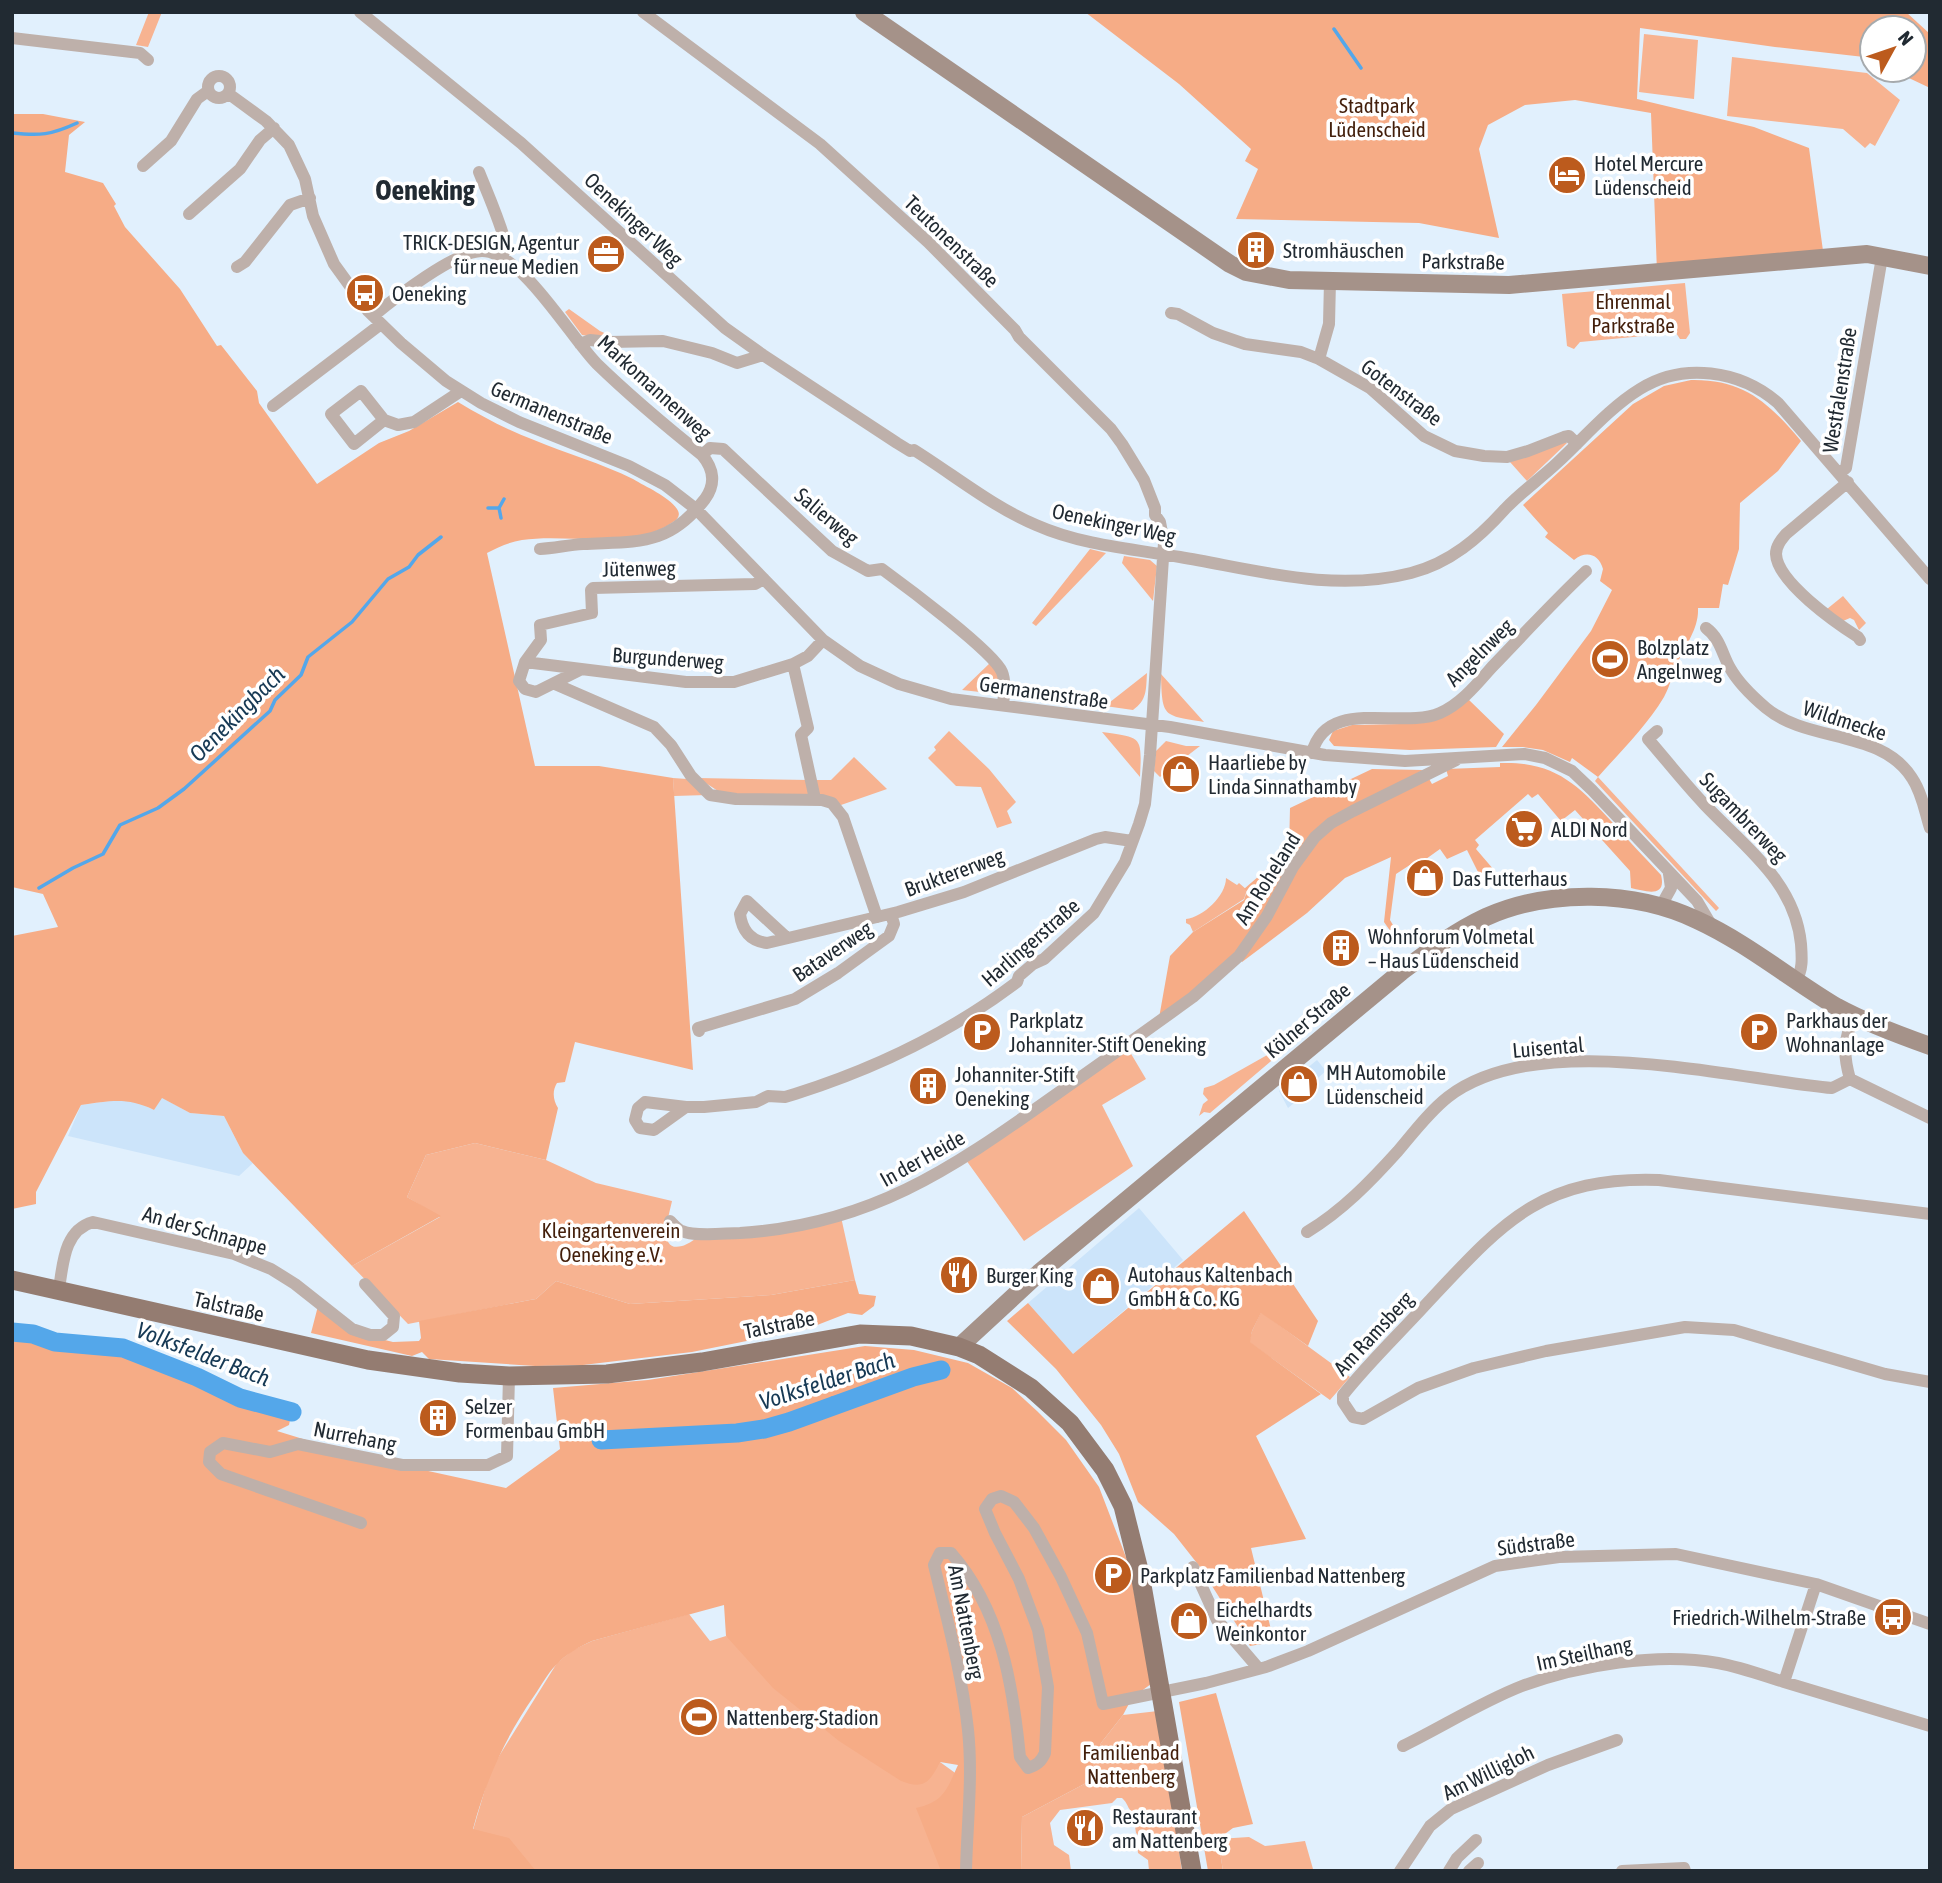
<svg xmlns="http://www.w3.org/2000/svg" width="1942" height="1883" font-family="'Asap Condensed',sans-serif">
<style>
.built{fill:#cce4fa}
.green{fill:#f7b391}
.forest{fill:#f6ac86}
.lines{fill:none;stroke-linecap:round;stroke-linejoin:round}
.stream{stroke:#54a7ea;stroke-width:3.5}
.river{stroke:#54a7ea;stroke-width:19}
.street{stroke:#beb0aa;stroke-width:12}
.secondary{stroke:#a59289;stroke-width:18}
.primary{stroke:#947c71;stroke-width:19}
.labels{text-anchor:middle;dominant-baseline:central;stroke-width:7;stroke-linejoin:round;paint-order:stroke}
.park-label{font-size:21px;fill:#431f0b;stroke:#fff}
.poi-label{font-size:21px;fill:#212a32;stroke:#fff;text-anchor:start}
.street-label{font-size:21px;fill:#212a32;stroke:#fff}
.water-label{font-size:23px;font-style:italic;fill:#163954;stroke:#fff}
.district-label{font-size:28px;font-weight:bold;fill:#212a32;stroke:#fff}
</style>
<rect width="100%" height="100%" fill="#e1f0fd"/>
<path class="built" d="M1317 1060 1326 1071 1292 1100 1294 1103 1288 1108 1279 1091Z
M161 1097 190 1113 224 1116 243 1153 253 1163 239 1176 68 1136 81 1105 117 1100 137 1102 154 1110Z
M1139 1208 1183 1260 1072 1355 1028 1303Z"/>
<path class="green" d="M149 12H162L148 47 136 45Z
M1644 34 1698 40 1694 99 1639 92Z
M1732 57 1867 73 1900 100 1875 146 1870 143 1865 148 1843 129 1727 116Z
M1685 283 1690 333 1686 339H1680L1676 333 1580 342 1574 349 1567 346 1562 294Z
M569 309 600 331 611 336 609 339 582 335 565 312Z
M1563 442 1567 443 1527 481 1510 462Z
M1090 549 1106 553 1036 626 1032 623Z
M1124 556 1150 560 1157 566 1153 601 1122 563Z
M1843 596 1866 623 1859 630 1854 620 1850 618 1843 621 1827 609Z
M991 662 997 670 1000 691 998 694 962 690Z
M1147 673C1146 690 1147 700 1133 710L1105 706Z
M1161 674 1204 722C1163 715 1162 718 1161 674Z
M949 731 989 769 1016 802 1007 811 1012 823 997 828 981 787 956 786 928 758 936 750 934 747Z
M1102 732C1142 738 1142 735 1140 777Z
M1166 741 1186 746H1200L1160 777 1154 771 1156 751Z
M854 757 887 789 841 805 816 794 813 780H831Z
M1598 777 1719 908 1716 911 1595 781Z
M673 778 687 779 707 795 674 796Z
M698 778 809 780 812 795H737L718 791Z
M1226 878 1237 885 1239 883 1247 890 1244 899 1193 932 1190 925 1186 923V919C1203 917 1226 896 1226 878Z
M1127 1047 1146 1079 1102 1105 1133 1166 1024 1241 966 1160Z
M1269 1054 1277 1056 1210 1113 1204 1112 1199 1116 1203 1104 1208 1100 1203 1094 1204 1088 1214 1085Z
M475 1143 546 1160 596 1183 672 1201C670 1212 656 1253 682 1246 687 1245 693 1240 697 1238L841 1217 855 1280 771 1295 630 1304 556 1281 536 1299 530 1300 408 1324 352 1266 440 1217 407 1197 426 1155Z
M1261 1312 1350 1377 1330 1400 1249 1342 1252 1331Z
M689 1614 710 1641 726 1636 940 1762 958 1775 953 1871H484L473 1830 491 1769 557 1663 573 1650 592 1641Z
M1158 1711 1182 1871H1149L1148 1860 1138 1853 1137 1842 1139 1836 1136 1833 1133 1813C1127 1808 1128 1803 1122 1798H1117L1112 1803 1060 1810 1050 1823 1054 1845 1069 1855 1071 1871H1021L1022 1817 1088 1782 1101 1743 1123 1715Z
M1249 1837 1265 1846 1305 1841 1313 1869 1323 1871H1223L1218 1839Z"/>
<path class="forest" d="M1085 12H1906L1930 34V88L1892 70H1914V28H1872V61L1864 57 1775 47 1640 28 1637 99 1754 127 1809 148 1824 258 1657 272 1651 113 1575 100 1525 105 1488 125 1479 149 1499 238 1419 223 1236 219 1258 169 1245 161 1251 149 1179 84Z
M12 114H43L85 122 69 135 65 172 103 183 116 204 114 206 125 227 180 289 217 346 221 345 257 391 259 403 317 484 379 443 409 431 458 402C483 417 507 430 534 440 567 454 601 463 633 479 646 487 668 496 677 509 681 515 678 519 673 522 633 551 568 533 522 540 510 542 498 547 487 553L535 766H599L673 778 693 1070 575 1042 565 1082 557 1083C552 1091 553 1100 558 1108L546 1160 475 1143 426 1155 407 1197 441 1216 352 1266 243 1153 224 1116 190 1113 162 1098 154 1110C127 1097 111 1101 81 1105L36 1192V1204L12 1209V936L58 927 43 894 12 887Z
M1691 380C1744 379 1769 403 1801 441L1778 471 1740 503 1739 549 1728 585 1723 584 1719 608H1698C1699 628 1686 644 1678 662 1673 673 1670 686 1664 697 1646 727 1620 752 1598 777L1572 758 1570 762 1543 750 1523 747H1502L1536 705 1591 631 1612 590 1600 581 1603 569C1599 554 1586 550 1574 560L1545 537 1548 533 1523 505 1633 404 1664 386Z
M1468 699 1504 734 1496 747 1410 750 1334 746 1329 740 1333 731 1352 725 1400 724Z
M1500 763C1555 761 1578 785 1612 822 1628 840 1645 858 1661 875 1667 899 1645 891 1631 888L1630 871 1575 810 1561 821 1538 794 1532 798 1528 794 1475 840 1479 845 1476 849 1500 877 1484 884 1467 850 1447 859 1440 849 1419 864 1416 861 1396 874 1390 920 1402 940 1398 942 1384 922 1391 857 1345 878 1307 913 1242 962 1240 958 1294 868 1333 825 1428 777 1432 784 1448 776 1446 769 1500 767Z
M1372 769 1423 770 1330 821 1238 954 1159 1018 1170 956 1193 932 1244 900 1247 891 1244 889 1289 850 1290 808Z
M1244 1211 1318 1321 1308 1346 1261 1313 1252 1331 1250 1342 1321 1394 1256 1436 1306 1539 1251 1548 1274 1642 1250 1646 1200 1567 1174 1534 1138 1502 1119 1454 1101 1425 1056 1369 1007 1321 1028 1303 1073 1354Z
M855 1280 859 1294 876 1296 874 1306 862 1315 848 1313 807 1329 692 1352 583 1365 535 1366 429 1359 422 1352 412 1356 311 1333 318 1306 381 1339 393 1342 419 1341 421 1338 419 1321 530 1300 536 1299 556 1281 630 1304 771 1295Z
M12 1323 31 1326 49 1332 59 1339 123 1350 248 1404 291 1415 289 1425 277 1431 355 1455 506 1488 560 1449 553 1388 648 1380 865 1346 914 1350 968 1363 1012 1388 1037 1411 1066 1440 1099 1487 1129 1565 1151 1684 1132 1698 1123 1715 1101 1743 1088 1782 1022 1817 1021 1871H941L916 1808C944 1802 947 1789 958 1765L940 1762C930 1782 924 1790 901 1781L839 1741 773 1688 726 1636 724 1605 592 1641C579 1647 566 1654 556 1665 547 1674 541 1686 534 1696 505 1738 486 1780 473 1829L509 1838 536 1871H12Z
M1216 1693 1253 1824 1233 1828 1218 1839 1223 1871H1208L1179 1702Z"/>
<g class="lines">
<path class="stream" d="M1334 29 1361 68
M12 133C40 136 51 135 77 123
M488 508H499L504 499
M499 508 501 518
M39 888 73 868 103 854 120 825 158 808 184 789 270 711 275 700 301 675 308 657 352 622 388 579 409 567 418 555 441 537
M818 1412 832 1398"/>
<path class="river" d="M12 1332 33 1334 55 1342 123 1348 197 1377 240 1398 292 1412
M601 1440 737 1433 764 1429 789 1422 913 1377 941 1370"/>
<path class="street" d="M360 12 521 143 725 328 763 355 897 443 910 451 914 450C954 475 993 507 1036 525 1081 545 1132 549 1180 557 1257 570 1333 593 1411 573 1450 563 1479 538 1505 509 1521 492 1540 479 1557 463 1583 439 1609 408 1640 389 1683 362 1740 370 1778 403L1930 579
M643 12 820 144 928 242 1015 330 1019 337 1111 429 1122 444 1144 480 1155 508V515L1160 522 1164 543 1150 755 1145 804 1139 824 1125 862 1094 913 1044 959 1033 964 1019 976 1017 982C951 1032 874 1069 795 1094L785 1097 768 1096 756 1102 704 1107H686L645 1102 638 1108 635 1120 640 1128 654 1130 686 1107
M12 38 140 53 148 60
M208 87a11 11 0 1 1 22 0a11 11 0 1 1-22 0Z
M229 94 266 121 289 145 305 179 313 216 334 264 368 311 401 343 446 381 481 403 519 422 629 466 665 485 696 509 823 640 860 666 899 684 951 699 1170 727 1325 755 1405 761 1524 754 1545 758 1572 771 1592 790 1697 901 1713 928
M143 166 171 141 197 99 208 91
M479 172C489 197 500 221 507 248L501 257
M189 214 240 169 260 140 274 128
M237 267 245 262 290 205 310 198
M1330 281 1329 324 1319 359 1370 388 1424 436 1455 451 1484 456 1507 457 1528 451 1564 437 1569 436 1577 444
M1171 313 1178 314 1213 333 1245 344 1301 352 1319 359
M373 316C395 298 455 251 482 251 521 251 571 338 597 364 629 395 667 427 702 455 714 469 716 484 705 499 668 547 637 541 583 544 568 545 555 548 540 549
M580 344 590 340 609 342 663 341 712 353 737 363 763 355
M361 391 384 420 354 444 331 414Z
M273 406 381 324
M384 420 398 425 414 422 461 391
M702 455 710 448 723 449 832 551 868 571 882 569C904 585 994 652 1002 672 1006 682 1004 695 1003 705
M1840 473 1846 468 1882 257
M1848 482 1786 534C1781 540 1776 546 1776 554 1777 582 1836 623 1858 637L1860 640
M1706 628C1720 638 1722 654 1730 668 1739 684 1753 697 1766 708 1808 743 1881 729 1912 778 1922 793 1925 812 1930 828
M525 662 686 682H734L793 664 808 656 823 640
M793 664 808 728 801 735 815 799
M580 670 536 692 525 689 519 681 525 662 541 640 540 625 592 613 591 590 593 588 755 584 764 579
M555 684 654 727 671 745 691 776 710 795 736 799 822 800 832 803 843 817 877 917
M1657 731 1648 739C1667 761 1685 784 1705 805 1745 847 1795 882 1801 944 1802 958 1803 969 1796 981
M1312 753C1327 696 1401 730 1440 713 1461 704 1477 684 1492 667 1523 635 1553 602 1586 571
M1661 906 1671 888 1669 874
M787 938 747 901 740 914C742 930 750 941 767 943L898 912 964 892 1096 839 1105 837 1132 841
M1855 1016C1843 1039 1843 1054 1850 1079L1930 1118
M699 1031 698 1028 795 999 838 973 889 936 894 924 891 914
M1930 1214 1659 1180C1542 1176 1503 1222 1429 1301 1400 1333 1369 1362 1343 1395V1402L1353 1417 1363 1419 1418 1388 1474 1368 1546 1351 1685 1327 1734 1330 1885 1374 1930 1382
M670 1221C673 1224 678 1230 682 1231 695 1237 725 1233 740 1233 869 1225 950 1170 1051 1098 1098 1065 1146 1031 1193 997L1239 956 1267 916 1293 867 1315 837 1331 823 1353 811 1456 760
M1307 1232C1342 1211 1371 1181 1398 1151 1414 1132 1429 1112 1448 1097 1537 1028 1727 1078 1832 1088L1850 1079
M59 1289C63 1264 64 1230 93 1222L234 1254 271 1269 295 1284 352 1329 370 1335H383L393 1327 394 1316 365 1284
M361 1523 221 1474 209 1462 210 1452 223 1443 270 1452 298 1444 402 1465H488L507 1456 509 1376
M1193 1567 1217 1620 1259 1669
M1816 1584 1784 1682 1930 1726
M1403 1746C1442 1727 1481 1702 1522 1686 1579 1665 1658 1652 1718 1663 1740 1667 1762 1675 1784 1682
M966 1871C967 1824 973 1777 968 1730 962 1674 947 1619 934 1565L940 1553H951C1001 1610 1013 1685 1020 1757L1028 1768C1037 1765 1041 1762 1045 1753L1048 1687 1038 1630 1019 1579 995 1533 985 1509 992 1499 1001 1496 1014 1502 1034 1528 1061 1577 1087 1633 1103 1704 1206 1683 1266 1667 1308 1651 1495 1566 1559 1557 1676 1554 1816 1584 1930 1624
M1400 1871 1430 1826 1451 1809 1548 1765 1617 1740
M1449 1871 1457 1858 1476 1840
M1469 1871 1478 1863
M1622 1871 1684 1868 1685 1871"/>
<path class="secondary" d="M864 12 1230 264 1246 272 1289 280 1509 285 1867 254 1930 266
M959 1347 1039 1273 1401 972C1428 952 1454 932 1486 917 1549 889 1634 890 1697 920 1747 943 1790 979 1837 1007 1866 1023 1899 1035 1930 1046"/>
<path class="primary" d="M12 1280 368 1360 460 1373 509 1376 607 1374 702 1362 860 1334 911 1336 959 1347 979 1355 1031 1388 1070 1423 1105 1470 1123 1506 1140 1574 1192 1871"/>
</g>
<defs>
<symbol id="hotel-disc" viewBox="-11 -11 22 22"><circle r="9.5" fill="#bc5b1d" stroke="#fff"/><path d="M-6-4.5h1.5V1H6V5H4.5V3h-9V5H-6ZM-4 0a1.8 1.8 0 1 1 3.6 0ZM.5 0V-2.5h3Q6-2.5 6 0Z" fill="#fff"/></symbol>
<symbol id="building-disc" viewBox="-11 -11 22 22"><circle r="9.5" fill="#bc5b1d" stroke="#fff"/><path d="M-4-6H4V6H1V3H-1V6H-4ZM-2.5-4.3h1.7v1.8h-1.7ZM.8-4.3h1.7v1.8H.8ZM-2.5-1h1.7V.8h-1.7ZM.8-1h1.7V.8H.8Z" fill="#fff"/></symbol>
<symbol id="office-disc" viewBox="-11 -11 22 22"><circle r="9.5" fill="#bc5b1d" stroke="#fff"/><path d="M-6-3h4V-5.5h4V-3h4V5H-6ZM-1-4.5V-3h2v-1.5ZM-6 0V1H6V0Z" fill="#fff"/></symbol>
<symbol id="bus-disc" viewBox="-11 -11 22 22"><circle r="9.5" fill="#bc5b1d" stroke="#fff"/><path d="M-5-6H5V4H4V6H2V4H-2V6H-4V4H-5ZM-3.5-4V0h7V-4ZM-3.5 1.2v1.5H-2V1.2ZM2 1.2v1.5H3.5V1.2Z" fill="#fff"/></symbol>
<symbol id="stadium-disc" viewBox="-11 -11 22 22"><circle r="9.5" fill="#bc5b1d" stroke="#fff"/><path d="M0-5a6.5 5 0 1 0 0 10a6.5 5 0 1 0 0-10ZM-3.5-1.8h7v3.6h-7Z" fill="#fff"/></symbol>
<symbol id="shop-disc" viewBox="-11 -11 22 22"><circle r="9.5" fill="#bc5b1d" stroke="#fff"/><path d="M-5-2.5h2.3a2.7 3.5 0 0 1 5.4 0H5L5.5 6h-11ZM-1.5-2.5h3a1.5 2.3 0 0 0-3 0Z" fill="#fff"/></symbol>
<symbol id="supermarket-disc" viewBox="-11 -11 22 22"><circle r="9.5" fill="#bc5b1d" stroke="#fff"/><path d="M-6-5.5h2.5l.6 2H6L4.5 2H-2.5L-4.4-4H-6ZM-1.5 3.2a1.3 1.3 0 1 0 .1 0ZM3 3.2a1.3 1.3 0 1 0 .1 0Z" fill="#fff"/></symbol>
<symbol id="parking-disc" viewBox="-11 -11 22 22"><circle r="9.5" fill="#bc5b1d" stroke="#fff"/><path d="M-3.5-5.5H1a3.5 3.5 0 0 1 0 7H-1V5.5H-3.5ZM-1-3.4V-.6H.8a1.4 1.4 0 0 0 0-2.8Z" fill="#fff"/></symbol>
<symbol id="restaurant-disc" viewBox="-11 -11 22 22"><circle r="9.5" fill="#bc5b1d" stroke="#fff"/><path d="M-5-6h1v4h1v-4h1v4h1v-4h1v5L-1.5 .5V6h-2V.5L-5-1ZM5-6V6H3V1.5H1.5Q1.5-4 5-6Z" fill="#fff"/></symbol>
</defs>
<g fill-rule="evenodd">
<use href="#hotel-disc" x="1545" y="153" width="44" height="44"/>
<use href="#building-disc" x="1234" y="228" width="44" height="44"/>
<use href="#office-disc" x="584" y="232" width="44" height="44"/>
<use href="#bus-disc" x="343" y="271" width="44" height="44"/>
<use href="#stadium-disc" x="1588" y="637" width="44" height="44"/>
<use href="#shop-disc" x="1159" y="752" width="44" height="44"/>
<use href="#supermarket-disc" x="1502" y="807" width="44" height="44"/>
<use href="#shop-disc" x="1403" y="856" width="44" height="44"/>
<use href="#building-disc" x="1319" y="926" width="44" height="44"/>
<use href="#parking-disc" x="960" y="1010" width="44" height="44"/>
<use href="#parking-disc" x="1737" y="1010" width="44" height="44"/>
<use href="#shop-disc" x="1277" y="1062" width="44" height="44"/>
<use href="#building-disc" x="906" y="1064" width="44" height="44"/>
<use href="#restaurant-disc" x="937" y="1253" width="44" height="44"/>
<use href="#shop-disc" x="1079" y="1264" width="44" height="44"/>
<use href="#building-disc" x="416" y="1396" width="44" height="44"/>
<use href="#parking-disc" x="1091" y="1553" width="44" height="44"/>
<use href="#bus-disc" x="1871" y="1595" width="44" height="44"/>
<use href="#shop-disc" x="1167" y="1599" width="44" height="44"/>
<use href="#stadium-disc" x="677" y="1695" width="44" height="44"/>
<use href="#restaurant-disc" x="1063" y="1806" width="44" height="44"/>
</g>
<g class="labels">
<g class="park-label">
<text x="1377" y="105">Stadtpark<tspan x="1377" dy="24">Lüdenscheid</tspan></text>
<text x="1633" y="301">Ehrenmal<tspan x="1633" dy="24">Parkstraße</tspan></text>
<text x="611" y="1230">Kleingartenverein<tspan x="611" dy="24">Oeneking e.V.</tspan></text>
<text x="1131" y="1752">Familienbad<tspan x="1131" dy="24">Nattenberg</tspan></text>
</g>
<g class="poi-label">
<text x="1594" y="163">Hotel Mercure<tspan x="1594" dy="24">Lüdenscheid</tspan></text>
<text x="579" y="242" text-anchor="end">TRICK-DESIGN, Agentur<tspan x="579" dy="24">für neue Medien</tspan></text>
<text x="1283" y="250">Stromhäuschen</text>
<text x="392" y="293">Oeneking</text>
<text x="1637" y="647">Bolzplatz<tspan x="1637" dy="24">Angelnweg</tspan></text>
<text x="1208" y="762">Haarliebe by<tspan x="1208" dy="24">Linda Sinnathamby</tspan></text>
<text x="1551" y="829">ALDI Nord</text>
<text x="1452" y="878">Das Futterhaus</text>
<text x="1368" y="936">Wohnforum Volmetal<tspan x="1368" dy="24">– Haus Lüdenscheid</tspan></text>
<text x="1009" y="1020">Parkplatz<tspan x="1009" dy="24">Johanniter-Stift Oeneking</tspan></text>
<text x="1786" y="1020">Parkhaus der<tspan x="1786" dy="24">Wohnanlage</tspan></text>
<text x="1326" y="1072">MH Automobile<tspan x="1326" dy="24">Lüdenscheid</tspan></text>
<text x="955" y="1074">Johanniter-Stift<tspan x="955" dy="24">Oeneking</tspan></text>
<text x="1128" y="1274">Autohaus Kaltenbach<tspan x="1128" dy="24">GmbH &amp; Co. KG</tspan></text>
<text x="986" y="1275">Burger King</text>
<text x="465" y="1406">Selzer<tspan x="465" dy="24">Formenbau GmbH</tspan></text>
<text x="1140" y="1575">Parkplatz Familienbad Nattenberg</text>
<text x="1216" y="1609">Eichelhardts<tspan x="1216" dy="24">Weinkontor</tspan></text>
<text x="1866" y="1617" text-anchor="end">Friedrich-Wilhelm-Straße</text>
<text x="726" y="1717">Nattenberg-Stadion</text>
<text x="1112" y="1816">Restaurant<tspan x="1112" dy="24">am Nattenberg</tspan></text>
</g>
<g class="street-label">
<text transform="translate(634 219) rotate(43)">Oenekinger Weg</text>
<text transform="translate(952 241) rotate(44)">Teutonenstraße</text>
<text transform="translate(1463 261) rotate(1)">Parkstraße</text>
<text transform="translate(655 387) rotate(42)">Markomannenweg</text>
<text transform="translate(1839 390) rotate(-81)">Westfalenstraße</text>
<text transform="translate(1402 392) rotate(37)">Gotenstraße</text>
<text transform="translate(552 412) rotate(23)">Germanenstraße</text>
<text transform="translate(827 516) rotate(40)">Salierweg</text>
<text transform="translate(1114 523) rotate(12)">Oenekinger Weg</text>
<text transform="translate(639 568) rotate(-1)">Jütenweg</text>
<text transform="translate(1479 652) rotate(-45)">Angelnweg</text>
<text transform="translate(668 658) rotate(4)">Burgunderweg</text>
<text transform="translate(1044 692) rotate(8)">Germanenstraße</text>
<text transform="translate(1845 720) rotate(18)">Wildmecke</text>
<text transform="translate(1744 817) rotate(46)">Sugambrerweg</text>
<text transform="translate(954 872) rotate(-20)">Bruktererweg</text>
<text transform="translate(1267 878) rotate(-58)">Am Roheland</text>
<text transform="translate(1030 942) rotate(-41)">Harlingerstraße</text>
<text transform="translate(832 951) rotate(-34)">Bataverweg</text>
<text transform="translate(1307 1020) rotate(-40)">Kölner Straße</text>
<text transform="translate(1548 1047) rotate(-5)">Luisental</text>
<text transform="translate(922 1158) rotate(-29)">In der Heide</text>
<text transform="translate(205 1230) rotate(16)">An der Schnappe</text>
<text transform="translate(229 1306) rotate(13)">Talstraße</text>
<text transform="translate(779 1324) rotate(-11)">Talstraße</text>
<text transform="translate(1373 1333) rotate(-47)">Am Ramsberg</text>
<text transform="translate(355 1436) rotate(11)">Nurrehang</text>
<text transform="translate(1536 1543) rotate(-7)">Südstraße</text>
<text transform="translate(967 1622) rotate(79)">Am Nattenberg</text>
<text transform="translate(1584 1653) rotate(-12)">Im Steilhang</text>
<text transform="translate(1488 1772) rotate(-26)">Am Willigloh</text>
</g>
<g class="water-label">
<text transform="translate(237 714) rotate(-45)">Oenekingbach</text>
<text transform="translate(203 1354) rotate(21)">Volksfelder Bach</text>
<text transform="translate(827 1381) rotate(-18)">Volksfelder Bach</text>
</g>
<g class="district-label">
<text x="425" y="190">Oeneking</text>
</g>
</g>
<rect width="1942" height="1883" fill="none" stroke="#212a32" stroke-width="28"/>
<g transform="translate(1893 49) rotate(50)"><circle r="33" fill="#ffffff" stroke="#a6aaad" stroke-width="2"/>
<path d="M0-5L12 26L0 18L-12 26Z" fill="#bc5b1d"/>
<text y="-10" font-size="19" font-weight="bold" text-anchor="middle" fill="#212a32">N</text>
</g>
</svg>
